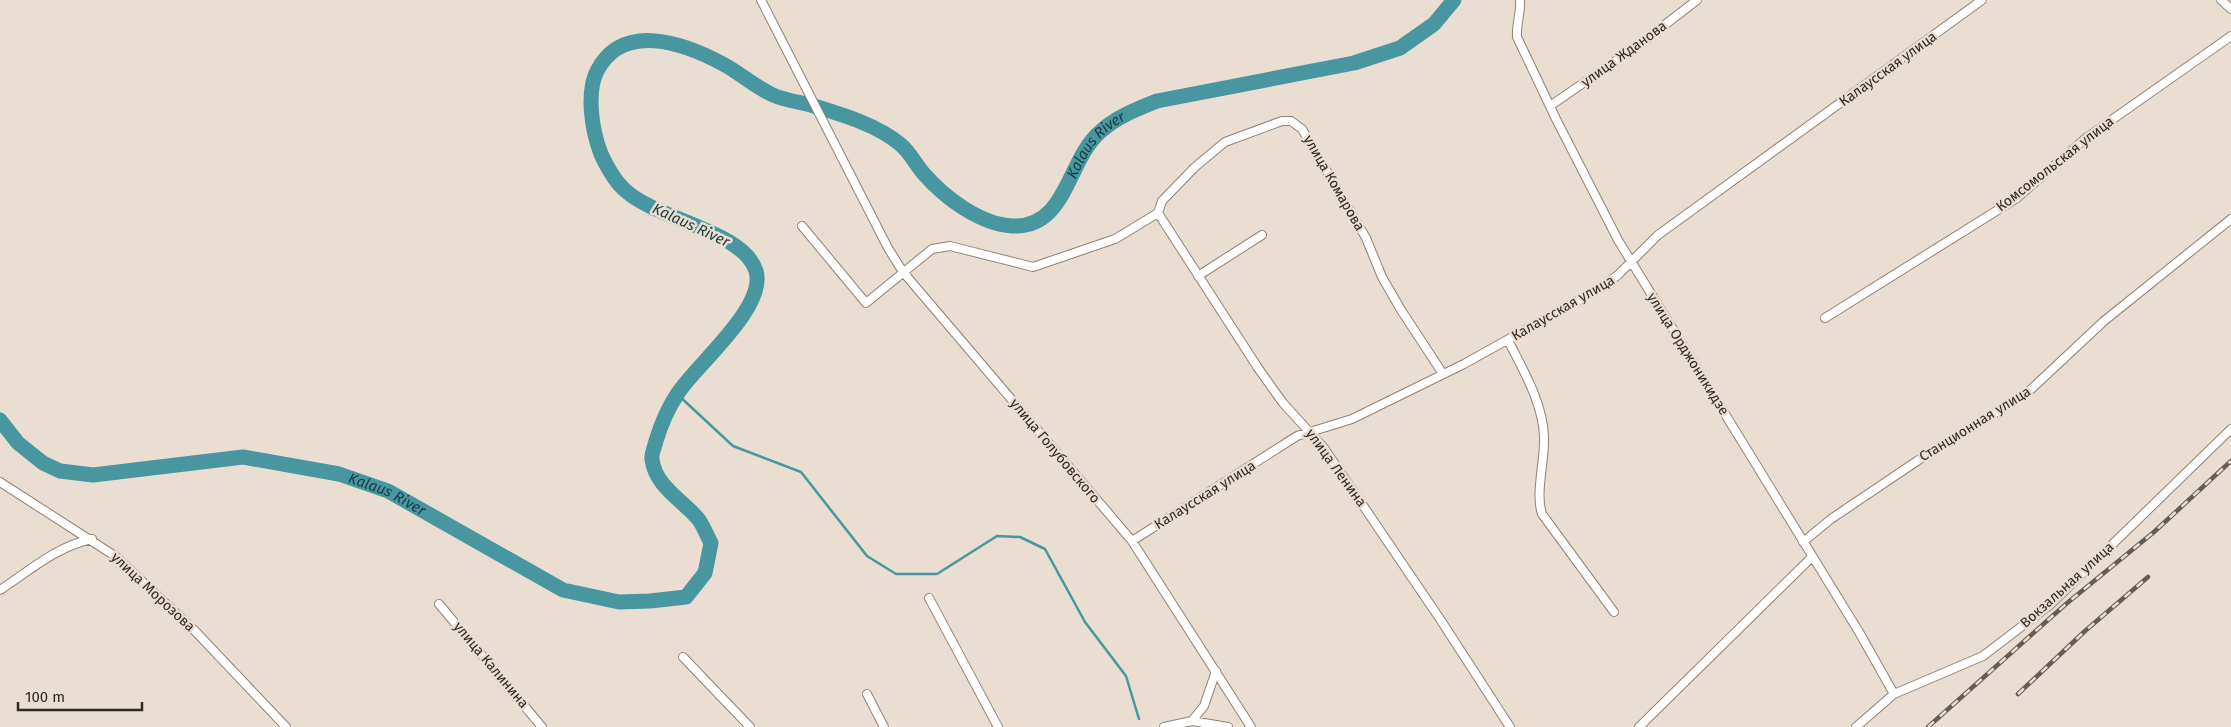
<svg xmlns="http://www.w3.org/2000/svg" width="2231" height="727" font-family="'Fira Sans',sans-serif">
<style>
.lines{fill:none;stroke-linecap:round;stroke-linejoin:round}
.stream{stroke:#4896a0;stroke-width:2.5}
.river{stroke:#4896a0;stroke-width:15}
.minor-casing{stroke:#8e8277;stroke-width:10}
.minor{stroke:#fff;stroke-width:8}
.rail-casing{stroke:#645c55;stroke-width:4.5}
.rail{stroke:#eaddd1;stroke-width:2.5;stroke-dasharray:8;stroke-linecap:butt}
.labels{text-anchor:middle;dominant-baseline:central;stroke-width:5;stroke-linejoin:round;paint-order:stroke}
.street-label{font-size:14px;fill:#2e2924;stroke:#eaddd1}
.water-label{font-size:15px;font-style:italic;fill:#173d41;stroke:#eaddd1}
</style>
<rect width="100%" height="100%" fill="#eaddd1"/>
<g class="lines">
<path class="stream" d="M677 394 733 446 801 472 867 556 896 574H937L997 536 1020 537 1045 549 1085 622 1126 676 1139 719"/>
<path class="river" id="s1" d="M0 420 18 443 43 463 60 471 93 475 243 457 339 474 388 491 563 590 619 602 650 601 686 597 705 573 711 543C707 536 704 527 699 520 684 501 655 487 652 459 651 454 655 446 656 441 661 424 668 408 678 393 697 364 767 307 756 271 744 231 658 220 626 191 615 182 607 167 601 154 592 131 586 93 597 71 623 21 684 43 723 64 740 73 755 87 773 95 784 100 799 102 811 105 840 114 876 124 900 144 910 152 916 165 924 174 945 198 980 224 1012 226 1067 229 1067 160 1100 132 1116 117 1137 109 1157 101L1354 63 1400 48 1434 24 1454 0"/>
<defs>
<path id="minor" d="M761 0 888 248 903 272 1132 541 1251 727
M1520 0C1521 14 1516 23 1517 37L1556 119 1618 240 1859 632 1894 694
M2221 0 2231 9
M1550 106 1640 44 1697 0
M1158 213 1258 368 1283 403 1324 448 1440 619 1510 727
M802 226 866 303 932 249 950 246 1033 267 1115 239 1158 213 1162 201 1195 167 1225 142 1282 121H1291L1302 129 1366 238 1382 277 1401 310 1443 374
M1198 276 1262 235
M1825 318 2017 198 2086 138 2231 36
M1508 340C1523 370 1543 403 1544 437 1545 461 1535 493 1542 514L1614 612
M0 482 115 556 196 632 286 727
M1132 541 1297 436 1352 419 1464 364 1600 288 1618 275 1658 235 1982 0
M1803 542 1831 519 1917 461 2026 394 2104 321 2231 219
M0 590C29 571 57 546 92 539
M929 598 998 727
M439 604 542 727
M683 657 750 727
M867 694 884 727
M1192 721 1204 706 1216 671
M1164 727 1192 721 1228 727
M1639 727 1812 557
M1856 727 1894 694 1983 656 2051 604 2231 429"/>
</defs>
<use href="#minor" class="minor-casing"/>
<use href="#minor" class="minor"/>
<defs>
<path id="rail" d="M2018 694 2085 631 2148 577
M1928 727 2066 604 2154 532 2231 461"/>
</defs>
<use href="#rail" class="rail-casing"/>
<use href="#rail" class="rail"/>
</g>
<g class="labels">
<g class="street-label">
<text transform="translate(1624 54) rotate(-36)">улица Жданова</text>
<text transform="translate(1888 69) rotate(-36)">Калаусская улица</text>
<text transform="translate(2055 164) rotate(-38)">Комсомольская улица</text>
<text transform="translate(1334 183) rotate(60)">улица Комарова</text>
<text transform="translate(1563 308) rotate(-30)">Калаусская улица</text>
<text transform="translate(1688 354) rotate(58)">улица Орджоникидзе</text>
<text transform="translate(1975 424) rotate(-32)">Станционная улица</text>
<text transform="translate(1055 451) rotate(50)">улица Голубовского</text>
<text transform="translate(1336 468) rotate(54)">улица Ленина</text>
<text transform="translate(1205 495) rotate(-32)">Калаусская улица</text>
<text transform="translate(2067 585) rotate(-42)">Вокзальная улица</text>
<text transform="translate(153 592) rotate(43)">улица Морозова</text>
<text transform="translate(491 665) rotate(50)">улица Калинина</text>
</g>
<g class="water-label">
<text stroke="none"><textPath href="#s1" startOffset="2016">Kalaus River</textPath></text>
<text transform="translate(691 225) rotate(25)">Kalaus River</text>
<text stroke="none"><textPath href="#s1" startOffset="414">Kalaus River</textPath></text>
</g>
</g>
<path d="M18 702v8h124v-8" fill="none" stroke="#2e2924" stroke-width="2.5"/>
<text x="25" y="702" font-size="15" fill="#2e2924" stroke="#eaddd1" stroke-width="4" paint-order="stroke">100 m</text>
</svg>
